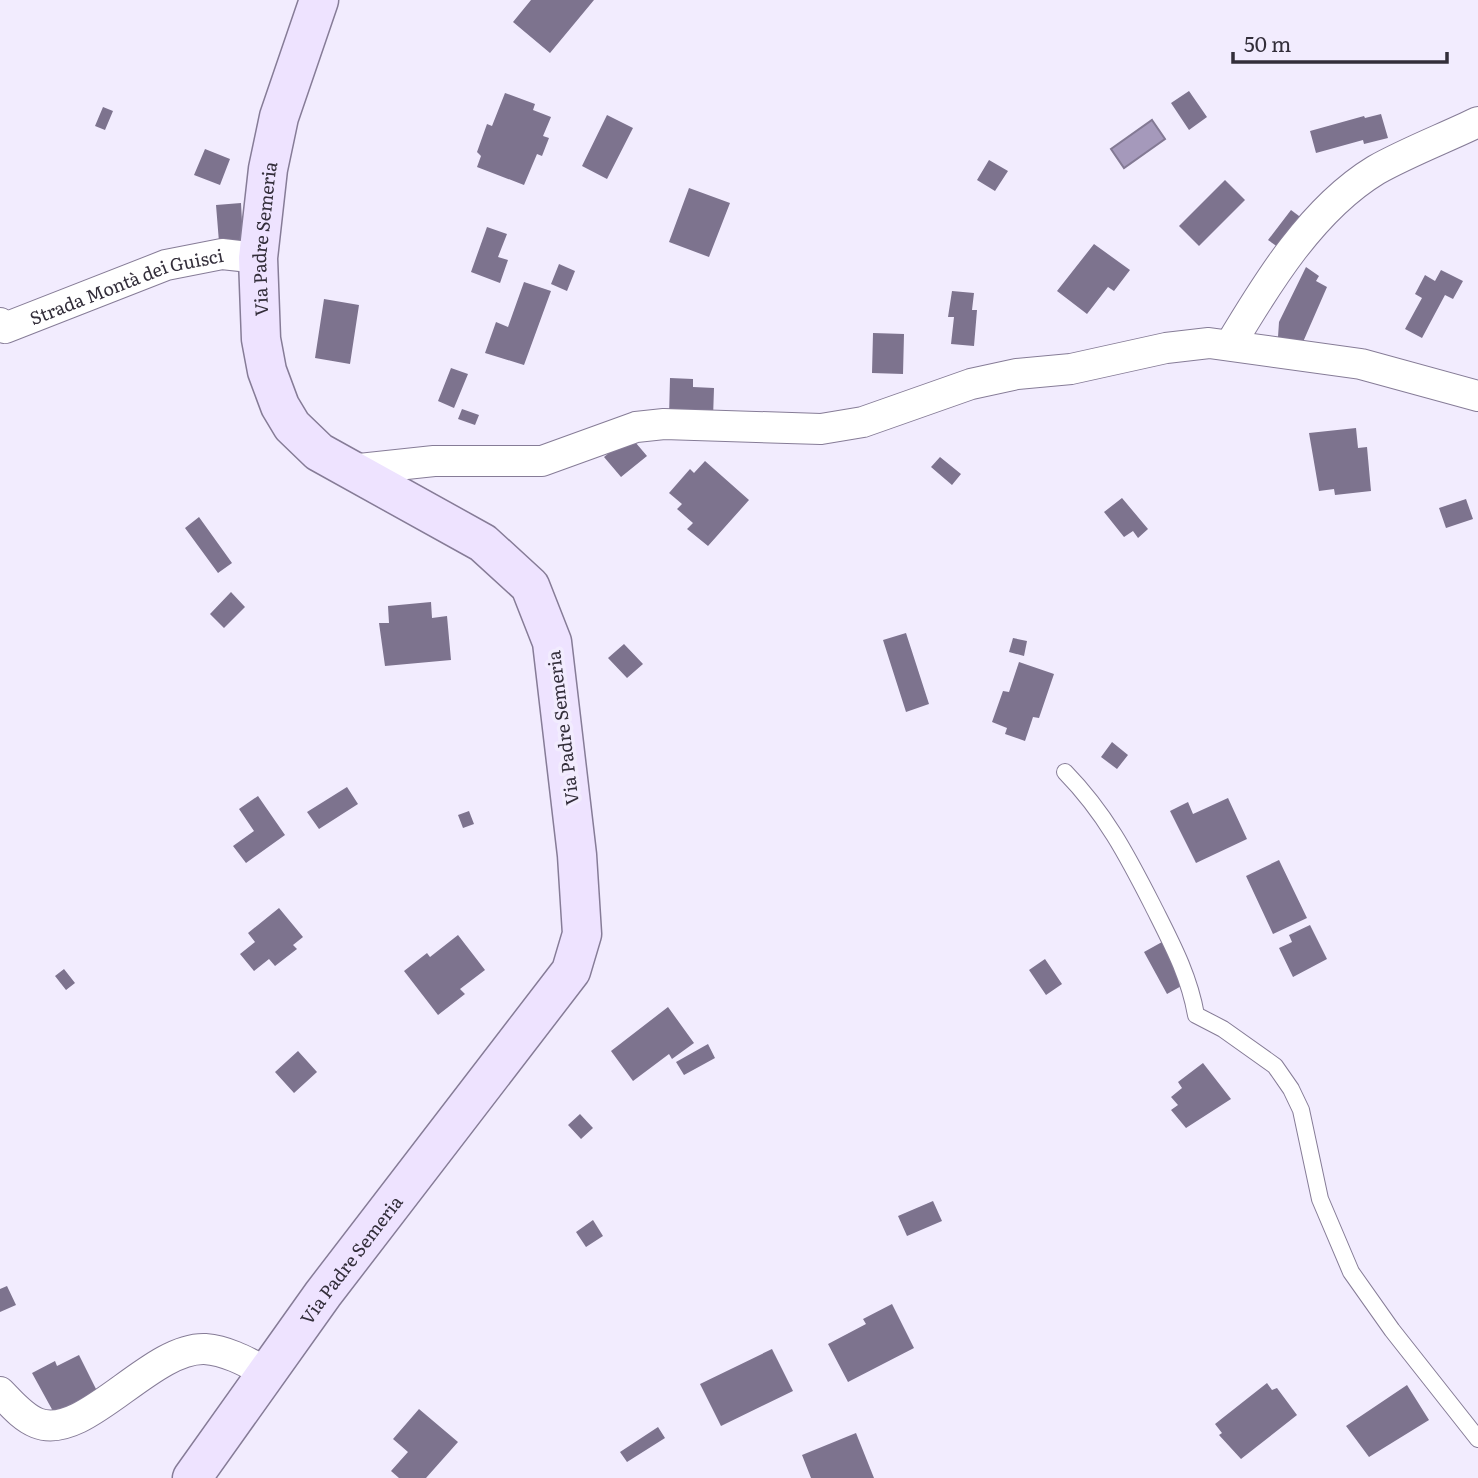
<svg xmlns="http://www.w3.org/2000/svg" width="1478" height="1478" font-family="Literata,serif">
<style>
.water{fill:#a599bb;stroke:#837994;stroke-width:2}
.building{fill:#7d738e}
.lines{fill:none;stroke-linecap:round;stroke-linejoin:round}
.service-casing{stroke:#867c97;stroke-width:18}
.minor-casing{stroke:#867c97;stroke-width:32}
.secondary-casing{stroke:#867c97;stroke-width:41}
.service{stroke:#fff;stroke-width:16}
.minor{stroke:#fff;stroke-width:30}
.secondary{stroke:#eee3ff;stroke-width:38}
.labels{text-anchor:middle;dominant-baseline:central;stroke-width:7;stroke-linejoin:round;paint-order:stroke}
.street-label{font-size:18px;fill:#332e3a;stroke:#f2ecfe}
</style>
<rect width="100%" height="100%" fill="#f2ecfe"/>
<path class="water" d="M1152 120 1165 139 1124 168 1111 149Z"/>
<path class="building" d="M531 0H594L550 53 513 22Z
M1189 91 1207 117 1189 130 1171 103Z
M505 93 535 104 533 110 551 117 543 136 549 138 542 156 537 154 524 185 477 167 481 156 477 152 487 124 492 126Z
M103 107 113 111 105 130 95 126Z
M1381 114 1388 138 1364 144 1363 140 1316 153 1310 131 1364 116 1365 118Z
M607 115 633 128 607 179 582 166Z
M205 149 230 159 220 185 194 175Z
M989 160 1008 171 995 191 977 180Z
M1225 180 1245 200 1199 246 1179 226Z
M689 188 730 203 709 257 669 242Z
M241 203 243 240 219 242 216 205Z
M1291 210 1307 222 1285 252 1268 240Z
M487 227 507 234 498 257 508 260 500 283 471 272Z
M1094 244 1130 270 1114 291 1108 287 1087 314 1057 291Z
M559 264 575 271 567 291 551 284Z
M1306 267 1319 276 1316 281 1327 287 1303 342 1281 341 1278 337 1279 322Z
M1441 270 1463 281 1453 299 1445 295 1422 338 1405 329 1422 298 1415 294 1425 275 1435 281Z
M524 282 551 291 524 365 485 353 496 322 508 327Z
M952 291 974 293 972 310H977L974 346 951 344 954 317H948Z
M324 299 359 305 350 364 315 358Z
M873 333 904 334 903 374 872 373Z
M451 368 468 374 454 408 438 401Z
M670 378 693 379V387L714 388 713 418 669 417Z
M462 409 479 415 475 425 458 419Z
M1356 428 1358 448 1367 447 1371 491 1335 495 1334 489 1319 491 1309 433Z
M630 436 647 456 621 477 604 457Z
M940 457 961 474 952 485 931 467Z
M705 461 749 500 708 546 687 529 693 523 677 509 682 504 669 493 690 469 694 473Z
M1122 498 1148 529 1138 538 1133 531 1124 537 1104 512Z
M1466 499 1473 519 1446 528 1439 508Z
M199 517 232 563 218 573 185 528Z
M231 592 245 607 224 628 210 614Z
M431 602 432 618 447 616 451 660 385 666 379 623H389L388 606Z
M906 633 929 704 906 712 883 640Z
M1013 638 1027 641 1024 656 1009 652Z
M624 644 643 664 627 678 608 658Z
M1019 662 1054 674 1039 718 1033 717 1025 741 1005 734 1007 728 992 722 1003 691 1009 692Z
M1112 742 1128 755 1117 769 1101 757Z
M347 787 358 804 319 829 307 812Z
M258 796 285 835 246 863 233 846 254 831 239 809Z
M1228 798 1247 839 1196 863 1170 811 1188 802 1193 814Z
M469 811 474 824 463 828 458 815Z
M1279 860 1307 918 1273 934 1246 876Z
M279 908 303 937 293 945 297 949 275 966 269 959 254 971 240 954 255 942 248 933Z
M1310 925 1327 959 1293 977 1279 948 1292 942 1289 935Z
M458 935 485 970 460 989 465 994 438 1015 404 971 427 953 430 957Z
M1162 942 1185 984 1167 994 1144 952Z
M1045 959 1062 984 1046 995 1029 970Z
M64 969 75 983 66 990 55 976Z
M668 1007 694 1043 672 1059 669 1054 633 1081 611 1051Z
M708 1044 715 1058 684 1075 676 1062Z
M298 1051 317 1072 294 1093 275 1072Z
M1203 1063 1231 1099 1186 1128 1171 1110 1178 1105 1171 1097 1182 1088 1178 1082Z
M580 1114 593 1128 581 1139 568 1125Z
M933 1201 942 1221 907 1236 898 1216Z
M593 1220 603 1236 586 1247 576 1232Z
M7 1286 16 1305 0 1312V1289Z
M892 1304 914 1348 848 1382 828 1344 866 1324 863 1319Z
M772 1349 793 1391 721 1426 700 1384Z
M79 1355 97 1391 54 1413 32 1373 55 1361 57 1366Z
M1267 1383 1272 1390 1277 1388 1297 1415 1241 1459 1219 1435 1222 1433 1215 1424Z
M1407 1385 1429 1420 1369 1457 1346 1426Z
M419 1409 458 1442 426 1478H399L391 1471 408 1452 393 1439Z
M658 1427 665 1438 627 1462 620 1452Z
M856 1433 874 1478H811L802 1455Z"/>
<g class="lines">
<defs>
<path id="service" d="M1065 772C1105 813 1127 855 1153 906 1171 942 1189 975 1196 1015L1223 1029 1275 1066 1291 1089 1301 1110 1320 1199 1351 1272 1392 1330 1478 1439"/>
<g id="minor">
<path id="s1" d="M0 323 5 328 166 265 222 254 258 258"/>
<path d="M1230 345C1267 283 1312 209 1376 170 1408 152 1445 138 1478 122"/>
<path d="M350 470 434 461H542L636 427 664 424 821 429 863 422 971 384 1017 374 1071 369 1166 348 1209 343 1361 364 1478 396"/>
<path d="M0 1392C11 1403 22 1417 37 1423 85 1442 150 1347 205 1349 228 1351 247 1362 266 1372"/>
</g>
<g id="secondary">
<path id="s2" d="M192 1478 323 1294 571 971 582 934 577 855 552 642 530 586 483 543 319 452 292 426 280 406 267 371 261 339 258 258 268 169 279 117 319 0"/>
</g>
</defs>
<use href="#service" class="service-casing"/>
<use href="#minor" class="minor-casing"/>
<use href="#secondary" class="secondary-casing"/>
<use href="#service" class="service"/>
<use href="#minor" class="minor"/>
<use href="#secondary" class="secondary"/>
</g>
<g class="labels">
<g class="street-label">
<text stroke="none"><textPath href="#s2" startOffset="1508">Via Padre Semeria</textPath></text>
<text stroke="none"><textPath href="#s1" startOffset="136">Strada Montà dei Guisci</textPath></text>
<text transform="translate(562 728) rotate(-97)">Via Padre Semeria</text>
<text stroke="none"><textPath href="#s2" startOffset="270">Via Padre Semeria</textPath></text>
</g>
</g>
<path d="M1233 52v10h214v-10" fill="none" stroke="#332e3a" stroke-width="3.5"/>
<text x="1244" y="52" font-size="21" fill="#332e3a" stroke="#f2ecfe" stroke-width="5" paint-order="stroke">50 m</text>
</svg>
